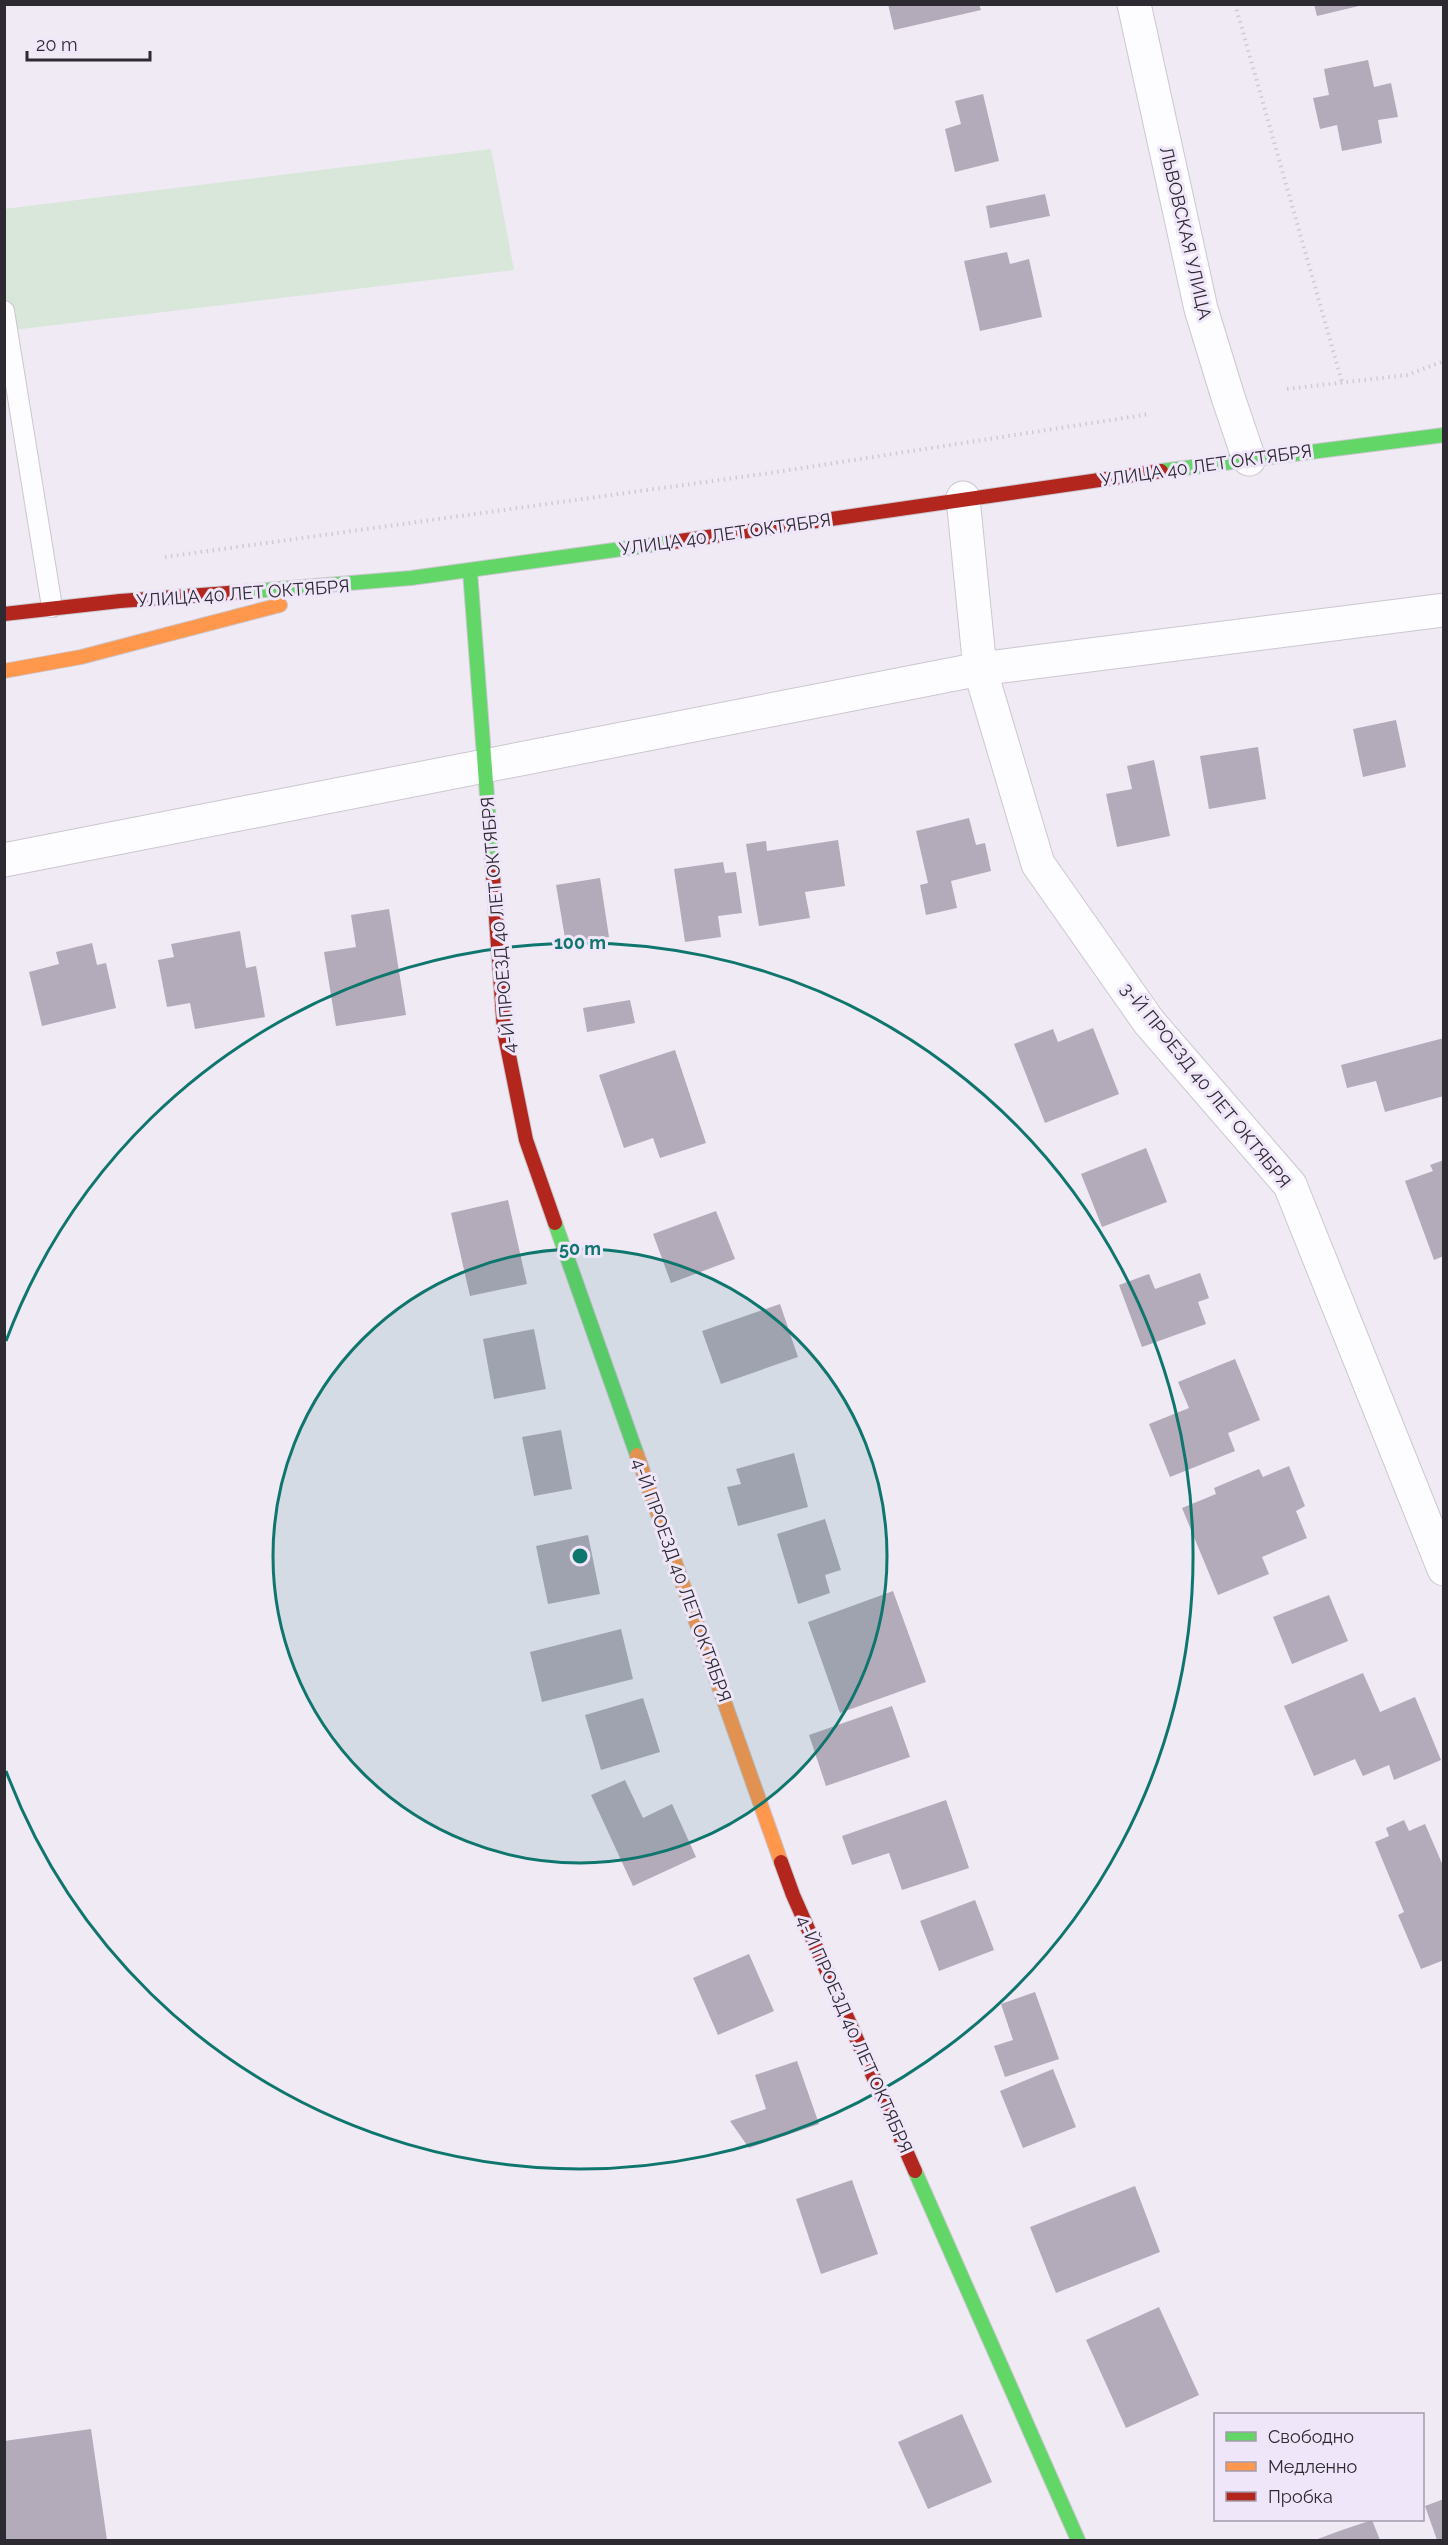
<svg xmlns="http://www.w3.org/2000/svg" width="1448" height="2545" font-family="Raleway,sans-serif">
<style>
.green{fill:#d9e7db}
.building{fill:#b3aaba}
.lines{fill:none;stroke-linecap:round;stroke-linejoin:round}
.lane-casing{stroke:#cbc7cf;stroke-width:22}
.street-casing{stroke:#cbc7cf;stroke-width:35}
.fast-casing{stroke:#cbc7cf;stroke-width:16}
.slow-casing{stroke:#cbc7cf;stroke-width:16}
.jam-casing{stroke:#cbc7cf;stroke-width:16}
.path{stroke:#cdcccf;stroke-width:4;stroke-dasharray:1.5 4.5;stroke-linecap:butt}
.lane{stroke:#fdfcfe;stroke-width:20}
.street{stroke:#fdfcfe;stroke-width:33}
.fast{stroke:#63d668;stroke-width:14}
.slow{stroke:#ff974d;stroke-width:14}
.jam{stroke:#b3261e;stroke-width:14}
.ring{fill:none;stroke:#0f766e;stroke-width:3}
.labels{text-anchor:middle;dominant-baseline:central;stroke-width:6;stroke-linejoin:round;paint-order:stroke}
.street-label{font-size:18px;fill:#2e2a31;stroke:#f0e6f9}
.centre{fill:#0f766e;stroke:#f0e6f9;stroke-width:3}
.ring-label{font-size:18px;text-anchor:middle;font-weight:bold;fill:#0f766e;stroke:#f0e6f9;stroke-width:6;stroke-linejoin:round;paint-order:stroke}
</style>
<rect width="100%" height="100%" fill="#f0eaf5"/>
<path class="green" d="M491 149 514 270 5 331 4 209Z"/>
<path class="building" d="M888 4H979L981 10 894 30Z
M1314 4H1363V5L1317 16Z
M1368 60 1374 87 1391 83 1398 117 1378 120 1382 143 1342 151 1337 125 1320 129 1313 98 1329 95 1324 69Z
M983 94 999 161 955 172 945 129 961 124 955 101Z
M1045 194 1050 216 990 228 986 206Z
M1007 252 1010 264 1029 259 1042 317 980 331 964 261Z
M1396 720 1406 767 1363 777 1353 729Z
M1258 747 1266 799 1209 809 1200 756Z
M1154 760 1170 836 1117 847 1106 794 1132 789 1127 766Z
M969 818 976 845 985 843 991 871 951 881 957 908 926 915 920 885 928 883 916 831Z
M838 840 845 886 805 892 810 918 759 926 746 844 766 841 767 851Z
M723 862 725 873 736 872 742 913 718 916 721 937 685 942 674 869Z
M600 878 609 937 566 944 556 885Z
M389 909 406 1015 336 1026 324 952 356 947 351 915Z
M240 931 246 968 256 966 265 1017 195 1029 190 1003 167 1007 158 960 174 957 171 944Z
M92 943 97 965 106 963 116 1008 42 1026 29 972 59 964 56 952Z
M630 1000 635 1023 587 1032 583 1008Z
M1093 1028 1119 1094 1045 1123 1014 1044 1053 1029 1058 1042Z
M1444 1038V1096L1385 1112 1376 1081 1347 1088 1341 1065Z
M675 1050 706 1143 660 1158 653 1138 624 1148 599 1075Z
M1146 1148 1167 1202 1102 1227 1081 1174Z
M1444 1160V1256L1434 1260 1405 1181 1433 1171 1430 1165Z
M508 1200 527 1284 470 1296 451 1213Z
M716 1211 735 1259 671 1283 653 1234Z
M1200 1273 1209 1298 1198 1302 1206 1324 1142 1347 1119 1285 1149 1274 1155 1289Z
M780 1304 798 1357 721 1384 702 1331Z
M534 1329 546 1389 494 1399 483 1339Z
M1235 1359 1260 1420 1228 1433 1235 1451 1170 1477 1149 1424 1189 1408 1178 1382Z
M561 1430 572 1489 534 1496 522 1437Z
M794 1453 808 1507 738 1526 727 1487 741 1484 736 1469Z
M1289 1466 1305 1506 1296 1511 1307 1538 1262 1557 1269 1574 1218 1595 1182 1508 1216 1494 1214 1488 1259 1469 1263 1477Z
M825 1519 841 1570 825 1575 830 1593 798 1604 777 1534Z
M588 1535 600 1594 548 1604 536 1546Z
M893 1591 926 1682 840 1713 808 1622Z
M1329 1595 1348 1641 1292 1664 1273 1617Z
M621 1629 633 1679 542 1702 530 1652Z
M1363 1673 1380 1712 1415 1697 1441 1760 1394 1780 1389 1765 1363 1776 1355 1759 1314 1776 1284 1706Z
M643 1698 660 1752 601 1770 585 1715Z
M892 1706 910 1757 826 1786 809 1735Z
M625 1780 643 1818 672 1804 696 1857 633 1886 591 1795Z
M946 1800 969 1868 902 1890 889 1853 852 1865 842 1836Z
M1404 1820 1409 1831 1425 1824 1444 1868V1960L1421 1969 1398 1915 1404 1912 1375 1842 1389 1836 1386 1828Z
M975 1900 994 1950 939 1971 920 1921Z
M749 1954 774 2011 718 2035 693 1978Z
M1035 1992 1059 2059 1005 2077 994 2046 1013 2040 1001 2004Z
M797 2061 819 2124 749 2148 730 2121 766 2109 755 2075Z
M1053 2069 1076 2127 1023 2148 1000 2091Z
M852 2180 878 2254 821 2274 796 2199Z
M1135 2186 1160 2252 1056 2293 1030 2227Z
M1159 2307 1199 2395 1126 2428 1086 2340Z
M962 2414 992 2482 928 2509 898 2442Z
M91 2429 107 2540H4V2441Z
M1444 2499V2540H1437L1425 2506Z
M1372 2520 1380 2540H1315L1342 2530Z"/>
<g class="lines">
<defs>
<path id="lane" d="M4 311 52 607"/>
<path id="street" d="M1134 4 1201 309 1228 397 1249 459
M963 498 980 669 1038 864 1149 1022 1290 1185 1444 1569
M4 860 980 669 1444 610"/>
<path id="fast" d="M1161 471 1444 435
M470 571 492 862
M242 592 411 578 673 542
M555 1223 637 1455
M915 2171 1078 2540"/>
<path id="slow" d="M4 671 81 657 280 605
M637 1455 781 1862"/>
<path id="jam" d="M673 542 1161 471
M4 614 120 601 242 592
M492 862 504 1031 526 1140 555 1223
M781 1862 793 1895 915 2171"/>
</defs>
<use href="#lane" class="lane-casing"/>
<use href="#street" class="street-casing"/>
<use href="#fast" class="fast-casing"/>
<use href="#slow" class="slow-casing"/>
<use href="#jam" class="jam-casing"/>
<path class="path" d="M1235 4 1342 382
M1287 389 1407 375 1444 361
M165 557 770 473 1150 414"/>
<use href="#lane" class="lane"/>
<use href="#street" class="street"/>
<use href="#fast" class="fast"/>
<use href="#slow" class="slow"/>
<use href="#jam" class="jam"/>
</g>
<circle cx="580" cy="1556" r="307" fill="#0f766e" fill-opacity=".12"/>
<g class="ring">
<circle cx="580" cy="1556" r="307"/>
<path d="M6 1341A613 613 0 1 1 6 1771"/>
</g>
<g class="labels">
<g class="street-label">
<text transform="translate(1186 233) rotate(77)">ЛЬВОВСКАЯ УЛИЦА</text>
<text transform="translate(1206 465) rotate(-8)">УЛИЦА 40 ЛЕТ ОКТЯБРЯ</text>
<text transform="translate(725 534) rotate(-8)">УЛИЦА 40 ЛЕТ ОКТЯБРЯ</text>
<text transform="translate(243 593) rotate(-4)">УЛИЦА 40 ЛЕТ ОКТЯБРЯ</text>
<text transform="translate(498 925) rotate(-95)">4-Й ПРОЕЗД 40 ЛЕТ ОКТЯБРЯ</text>
<text transform="translate(1206 1085) rotate(51)">3-Й ПРОЕЗД 40 ЛЕТ ОКТЯБРЯ</text>
<text transform="translate(682 1580) rotate(70)">4-Й ПРОЕЗД 40 ЛЕТ ОКТЯБРЯ</text>
<text transform="translate(855 2034) rotate(66)">4-Й ПРОЕЗД 40 ЛЕТ ОКТЯБРЯ</text>
</g>
</g>
<circle cx="580" cy="1556" r="9" class="centre"/>
<g class="ring-label">
<text x="580" y="949">100 m</text>
<text x="580" y="1255">50 m</text>
</g>
<rect width="1448" height="2545" fill="none" stroke="#2e2a31" stroke-width="12"/>
<rect x="1214" y="2413" width="210" height="108" fill="#f0e6f9" stroke="#a29ba9" stroke-width="1.5"/>
<rect x="1226" y="2432" width="30" height="9" fill="#63d668" stroke="#a29ba9" stroke-width="1.5"/>
<text x="1268" y="2443" font-size="18" fill="#2e2a31">Свободно</text>
<rect x="1226" y="2462" width="30" height="9" fill="#ff974d" stroke="#a29ba9" stroke-width="1.5"/>
<text x="1268" y="2473" font-size="18" fill="#2e2a31">Медленно</text>
<rect x="1226" y="2492" width="30" height="9" fill="#b3261e" stroke="#a29ba9" stroke-width="1.5"/>
<text x="1268" y="2503" font-size="18" fill="#2e2a31">Пробка</text>
<path d="M27 51v9h123v-9" fill="none" stroke="#2e2a31" stroke-width="3"/>
<text x="36" y="51" font-size="18" fill="#2e2a31" stroke="#f0e6f9" stroke-width="4.5" paint-order="stroke">20 m</text>
</svg>
